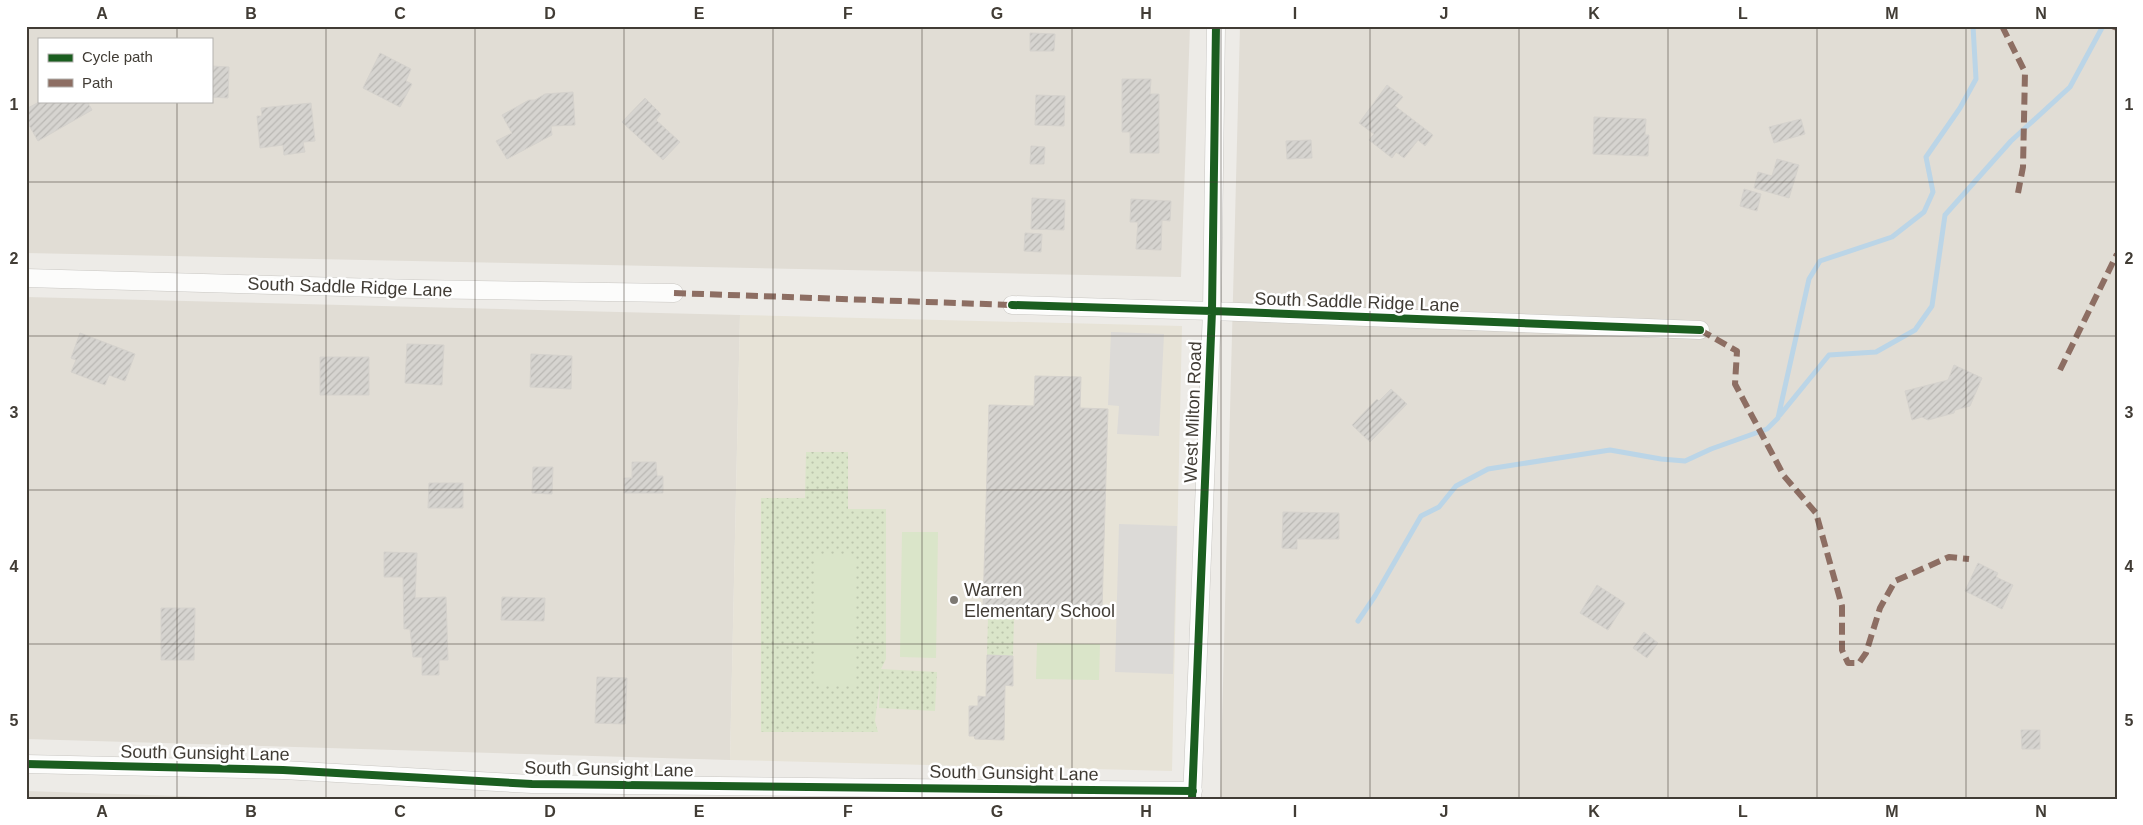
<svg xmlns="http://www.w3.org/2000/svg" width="2143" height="825" font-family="Arial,sans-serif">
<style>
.residential{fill:#e1ddd5;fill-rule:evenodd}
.education{fill:#e7e3d7}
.grass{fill:url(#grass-dots)}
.pitch{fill:#dae5c9}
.parking{fill:#dcdad7}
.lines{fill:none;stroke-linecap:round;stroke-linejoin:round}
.stream{stroke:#bbd5e7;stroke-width:5}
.building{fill:url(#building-hatch);stroke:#d5d2cd}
.street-casing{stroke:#c9c7c3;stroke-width:19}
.street{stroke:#fcfcfb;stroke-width:18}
.quiet{stroke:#8d6e63;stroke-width:6;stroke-dasharray:12 6;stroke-linecap:butt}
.cycleway-casing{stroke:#fff;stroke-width:11}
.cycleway{stroke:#1b5e20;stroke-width:8}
.grid{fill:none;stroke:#413c35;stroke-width:1;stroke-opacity:0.55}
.poi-dot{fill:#7d7973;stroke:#fff;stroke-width:2}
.labels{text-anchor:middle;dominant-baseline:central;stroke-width:5;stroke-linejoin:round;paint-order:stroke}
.street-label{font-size:18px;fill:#413c35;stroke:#fff}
.poi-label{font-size:18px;fill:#413c35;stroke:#fff;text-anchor:start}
.neatline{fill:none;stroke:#413c35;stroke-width:2}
.grid-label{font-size:16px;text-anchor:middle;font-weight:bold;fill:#413c35}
</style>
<defs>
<pattern id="grass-dots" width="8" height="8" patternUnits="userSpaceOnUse" patternTransform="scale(1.25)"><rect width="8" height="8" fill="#dae5c9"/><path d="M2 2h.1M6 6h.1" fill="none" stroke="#bcc5ad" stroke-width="1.8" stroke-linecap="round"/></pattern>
<pattern id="building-hatch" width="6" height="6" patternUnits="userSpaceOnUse" patternTransform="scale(1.25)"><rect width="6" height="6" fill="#d6d4d0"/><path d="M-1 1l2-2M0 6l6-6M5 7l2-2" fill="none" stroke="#b9b7b3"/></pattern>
</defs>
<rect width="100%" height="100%" fill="#edebe7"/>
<path class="residential" d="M26 26H1190L1181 277 26 253ZM39 39H211V101H39Z
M1240 26H2117V799H1220Z
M26 297 740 315 730 760 26 739Z
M26 791 271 799H26Z"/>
<path class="education" d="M740 315 1182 326 1172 771 730 760Z"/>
<path class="grass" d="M806 452H848V509H886V659L881 669 937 672 935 711 879 708 880 681 875 721 878 732H761V498H805Z
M988 619H1014L1013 656 987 655Z"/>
<path class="pitch" d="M902 532H938L936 658 900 657Z
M815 555H856L855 685H814Z
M1037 643 1100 644 1099 680 1036 679Z"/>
<path class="parking" d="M1111 332 1164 334 1159 436 1117 434 1119 406 1108 405Z
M1119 524 1177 526 1173 674 1115 672Z"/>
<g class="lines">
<path class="stream" d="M1780 415 1829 355 1876 352 1915 330 1932 306 1945 215 2011 141 2070 87 2103 26
M1358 621 1375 596 1421 516 1439 507 1456 486 1488 469 1610 450 1661 459 1685 461 1711 449 1767 429 1778 418 1809 279 1820 261 1892 237 1924 212 1933 192 1926 157 1960 108 1976 79 1973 26"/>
</g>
<path class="building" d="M1030 33 1055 34 1054 51H1030Z
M380 53 411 69 406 81 412 84 400 107 363 88Z
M211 66 229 67 228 98 211 97Z
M1122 79H1151L1150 94H1159V153H1130V132H1122Z
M1387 85 1403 97 1395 106 1433 135 1425 146 1418 140 1404 158 1396 152 1392 158 1369 140 1374 134 1359 123Z
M573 92 575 125 551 126 552 135 507 159 496 141 512 133 502 115 529 100H535L545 94Z
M1036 95 1065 96 1064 126 1035 125Z
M645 98 661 114 656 120 680 142 663 160 622 122Z
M41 101H87L92 110 38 141 26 120V109Z
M311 103 315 141 303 142 305 152 284 155 283 145 260 148 257 116H262L261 108Z
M1594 117 1646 119 1645 135H1649L1648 156 1593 154Z
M1801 119 1805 134 1774 143 1769 127Z
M1311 140 1312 158 1287 159 1286 141Z
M1031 146 1045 147 1044 164H1030Z
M1777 159 1799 165 1789 198 1754 188 1758 172 1772 176Z
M1744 189 1761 194 1757 211 1740 206Z
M1032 198 1065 200 1064 230 1031 229Z
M1131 199 1171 201 1170 221 1162 220 1161 250 1136 249 1138 222H1130Z
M1025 233 1042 234 1041 252 1024 251Z
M80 333 135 354 125 381 109 375 105 385 71 372 76 360 71 358Z
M407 344 444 345 442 385 405 383Z
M531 354 572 356 571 389 530 387Z
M320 357H369V395H320Z
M1954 365 1982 378 1970 406 1955 410 1954 413 1928 420 1922 417 1912 420 1905 391 1948 380Z
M1035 376 1081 377 1080 408 1108 409 1102 610 983 606 989 405 1034 406Z
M1391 389 1407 404 1370 442 1352 425 1377 399 1379 401Z
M632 462H656L657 476H663V493H624V478H632Z
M533 467H553L552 494 532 493Z
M429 483H463V508H428Z
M1283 512 1339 513V539H1297V549L1282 548Z
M384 552 417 553 415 598 446 597 448 660H439V675H422V657H413L410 629H404L403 577H384Z
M1978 563 1998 573 1996 577 2013 585 2002 609 1965 591Z
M1597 585 1625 603 1608 630 1580 613Z
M502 597 545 598 544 621 501 620Z
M161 608H195L194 660H161Z
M1644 632 1658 643 1647 658 1633 648Z
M987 655 1013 656V686L1005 685 1004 740 975 739 974 736H969V706H978V696L986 697Z
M597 677 627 678 625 724 595 723Z
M2021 730H2040V749H2022Z"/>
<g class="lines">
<defs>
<path id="street" d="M26 278 414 289 674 293
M1012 305 1212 311 1700 330
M26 764 283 770 532 784 1193 791
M1192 799 1212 311 1216 26"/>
</defs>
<use href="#street" class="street-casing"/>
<use href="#street" class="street"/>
<path class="quiet" d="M2002 26 2025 72 2023 167 2018 193
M2112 26 2117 28
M674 293 1012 305
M1700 330 1737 351 1735 384 1784 476 1816 513 1842 606V650L1848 663H1859L1866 653 1880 608 1895 581 1949 557 1969 559
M2060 370 2117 254"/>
<defs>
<path id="cycleway" d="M1012 305 1212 311 1700 330
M26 764 283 770 532 784 1193 791
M1192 799 1212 311 1216 26"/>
</defs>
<use href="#cycleway" class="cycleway-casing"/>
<use href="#cycleway" class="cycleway"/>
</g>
<path class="grid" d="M177 26V39M326 26V799M475 26V799M624 26V799M773 26V799M922 26V799M1072 26V799M1221 26V799M1370 26V799M1519 26V799M1668 26V799M1817 26V799M1966 26V799M177 101V799M26 182H2117M26 336H2117M26 490H2117M26 644H2117"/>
<circle class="poi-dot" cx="954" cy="600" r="5"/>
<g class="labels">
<g class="street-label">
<text transform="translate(350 287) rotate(2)">South Saddle Ridge Lane</text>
<text transform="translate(1357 302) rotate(2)">South Saddle Ridge Lane</text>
<text transform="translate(1193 412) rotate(-88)">West Milton Road</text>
<text transform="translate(205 753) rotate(1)">South Gunsight Lane</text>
<text transform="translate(609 769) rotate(1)">South Gunsight Lane</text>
<text transform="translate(1014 773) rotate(1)">South Gunsight Lane</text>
</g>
<g class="poi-label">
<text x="964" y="590">Warren<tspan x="964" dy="21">Elementary School</tspan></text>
</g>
</g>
<rect width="2143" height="825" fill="none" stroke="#ffffff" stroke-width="55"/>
<rect x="38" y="38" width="175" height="65" fill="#ffffff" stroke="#b3b1ae"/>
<rect x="48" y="54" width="25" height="8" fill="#1b5e20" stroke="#b3b1ae"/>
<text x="82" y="62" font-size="15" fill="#413c35">Cycle path</text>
<rect x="48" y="79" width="25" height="8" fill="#8d6e63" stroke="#b3b1ae"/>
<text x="82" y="88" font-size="15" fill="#413c35">Path</text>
<rect x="28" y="28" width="2088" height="770" class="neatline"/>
<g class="grid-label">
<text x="102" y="19">A</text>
<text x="251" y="19">B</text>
<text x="400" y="19">C</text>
<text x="550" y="19">D</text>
<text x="699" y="19">E</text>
<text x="848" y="19">F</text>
<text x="997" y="19">G</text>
<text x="1146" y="19">H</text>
<text x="1295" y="19">I</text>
<text x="1444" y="19">J</text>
<text x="1594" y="19">K</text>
<text x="1743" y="19">L</text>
<text x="1892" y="19">M</text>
<text x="2041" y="19">N</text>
<text x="14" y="110">1</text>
<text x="2129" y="110">1</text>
<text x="14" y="264">2</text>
<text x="2129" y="264">2</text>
<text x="14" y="418">3</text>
<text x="2129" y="418">3</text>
<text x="14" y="572">4</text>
<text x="2129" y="572">4</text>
<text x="14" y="726">5</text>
<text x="2129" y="726">5</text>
<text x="102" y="817">A</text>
<text x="251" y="817">B</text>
<text x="400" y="817">C</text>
<text x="550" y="817">D</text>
<text x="699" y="817">E</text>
<text x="848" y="817">F</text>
<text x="997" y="817">G</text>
<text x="1146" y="817">H</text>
<text x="1295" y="817">I</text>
<text x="1444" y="817">J</text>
<text x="1594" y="817">K</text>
<text x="1743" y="817">L</text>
<text x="1892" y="817">M</text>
<text x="2041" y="817">N</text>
</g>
</svg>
